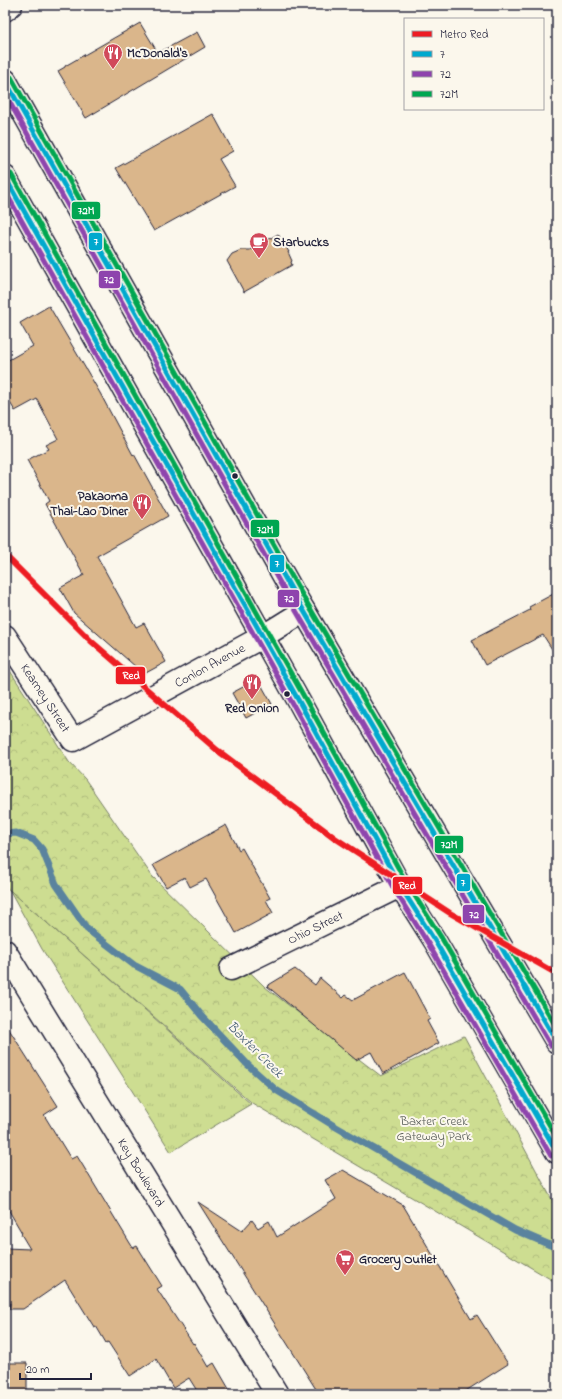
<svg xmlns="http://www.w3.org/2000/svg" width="562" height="1399" font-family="'Indie Flower',sans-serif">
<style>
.grass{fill:url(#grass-tufts);stroke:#788066}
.park{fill:url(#park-crowns);stroke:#788066}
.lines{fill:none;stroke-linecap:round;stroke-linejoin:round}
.stream{stroke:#5a839e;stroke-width:7}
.building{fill:#dab68b;stroke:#22223b}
.minor-casing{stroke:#22223b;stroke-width:25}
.major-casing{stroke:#22223b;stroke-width:25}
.minor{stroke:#fbf7ec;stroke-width:22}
.major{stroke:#fbf7ec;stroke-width:22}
.bus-1-casing{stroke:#fbf7ec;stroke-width:8}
.bus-2-casing{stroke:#fbf7ec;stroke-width:8}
.bus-3-casing{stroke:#fbf7ec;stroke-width:8}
.bus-1{stroke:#00a9ce;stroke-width:5}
.bus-2{stroke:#8e44ad;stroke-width:5}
.bus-3{stroke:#00a651;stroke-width:5}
.metro-1-casing{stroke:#fbf7ec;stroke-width:9}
.metro-1{stroke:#ed1c24;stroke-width:6}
.bus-dot{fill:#22223b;stroke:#fbf7ec;stroke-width:1.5}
.labels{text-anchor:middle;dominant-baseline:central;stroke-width:4;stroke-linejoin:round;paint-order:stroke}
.poi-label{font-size:13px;font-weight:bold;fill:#22223b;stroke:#fbf7ec;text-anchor:start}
.street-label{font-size:13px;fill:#22223b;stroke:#fbf7ec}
.park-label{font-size:13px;fill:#555a55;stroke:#fbf7ec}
.water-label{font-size:14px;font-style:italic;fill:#435b75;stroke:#fbf7ec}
.line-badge{stroke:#fbf7ec;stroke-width:1.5}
.badge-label{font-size:11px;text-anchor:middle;font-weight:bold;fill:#fff}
</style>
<defs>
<pattern id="grass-tufts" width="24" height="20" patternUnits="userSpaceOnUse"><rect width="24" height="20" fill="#cddd91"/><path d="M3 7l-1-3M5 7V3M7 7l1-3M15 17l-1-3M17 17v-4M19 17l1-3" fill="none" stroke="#b0bd7e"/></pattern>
<pattern id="park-crowns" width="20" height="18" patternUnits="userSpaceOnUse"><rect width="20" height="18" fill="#cddd91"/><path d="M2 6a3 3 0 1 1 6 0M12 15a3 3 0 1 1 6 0" fill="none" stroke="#b0bd7e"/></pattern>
</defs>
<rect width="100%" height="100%" fill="#fbf7ec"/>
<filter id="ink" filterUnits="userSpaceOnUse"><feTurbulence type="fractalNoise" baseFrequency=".025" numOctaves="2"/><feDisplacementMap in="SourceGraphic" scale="8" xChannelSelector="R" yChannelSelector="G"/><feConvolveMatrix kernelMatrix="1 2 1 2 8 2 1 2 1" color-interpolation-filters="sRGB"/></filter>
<g filter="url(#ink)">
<path class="grass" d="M9 889 251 1104 171 1152 42 949Z"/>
<path class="park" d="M5 663 69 762 85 779 152 876 265 987 381 1076 464 1036 557 1209V1283L252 1103 5 886Z"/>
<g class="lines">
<path class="stream" d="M5 834 16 833 34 840 42 849 56 884 87 929 134 965 180 989 201 1015 248 1065 276 1090 331 1124 515 1230 557 1248"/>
</g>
<path class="building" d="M140 23 158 53 197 32 205 47 86 118 58 71 65 67V66Z
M213 114 233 151 219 159 235 186 154 231 116 168Z
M278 234 289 252H288L292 261 291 262 292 265 244 292 227 261 232 254 241 250H250Z
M49 306 100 393 133 455 134 454 168 516 97 556 136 627 144 623 166 662 144 674 74 613 60 588 84 575 45 504 49 501 27 460 49 449 46 445 58 439 37 399 15 411 5 394V362L33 346 20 323Z
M557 592V657L543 635 485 665 472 640 530 610 529 607Z
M258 679 272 704 246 718 232 693Z
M226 825 239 850 242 848 270 898 266 900 273 913 236 933 206 879 190 887 185 877 166 887 153 865Z
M295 969 315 985 320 978 343 998 346 995 353 1000 405 972 430 1019 427 1021 439 1043 383 1074 371 1052 356 1060 267 986Z
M5 1023 58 1106 44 1115 71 1159 77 1156 133 1248 137 1246 162 1286 157 1289 193 1344 194 1343 208 1367 214 1363 232 1394H199L189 1378 173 1388 156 1359 130 1376 108 1342 106 1343 96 1326 94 1327 65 1280 23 1309H9L10 1303H5V1248L30 1249 21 1234 22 1233 5 1204Z
M343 1170 403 1205 471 1319 477 1315 508 1364 461 1394H319L198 1202 242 1231 252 1220 258 1228 269 1221 277 1237 336 1199 325 1180Z
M5 1363H27V1394H5Z"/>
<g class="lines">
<defs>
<g id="minor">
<path id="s1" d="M5 636 73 740 262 637 304 611"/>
<path id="s2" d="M5 951 277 1394"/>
<path id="s3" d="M231 969 400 886"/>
</g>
<path id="major" d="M5 10 11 5
M5 80 294 594 557 1042
M5 177 301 705 400 886 435 941 557 1152"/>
</defs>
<use href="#minor" class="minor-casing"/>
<use href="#major" class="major-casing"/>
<use href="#minor" class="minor"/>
<use href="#major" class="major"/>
<defs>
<path id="bus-1" d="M5 80 294 594 557 1042
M5 177 301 705 400 886 435 941 557 1152"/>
<path id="bus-2" d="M5 94 288 597 551 1046
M5 191 295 708 394 889 429 945 551 1156"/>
<path id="bus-3" d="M11 77 300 591 557 1028
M11 174 307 702 406 882 441 937 557 1138"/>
</defs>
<use href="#bus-1" class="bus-1-casing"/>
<use href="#bus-2" class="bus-2-casing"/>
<use href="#bus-3" class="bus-3-casing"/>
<use href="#bus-1" class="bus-1"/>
<use href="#bus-2" class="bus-2"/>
<use href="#bus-3" class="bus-3"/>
<defs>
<path id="metro-1" d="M5 555 91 641 217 750 335 838 450 913 557 974"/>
</defs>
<use href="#metro-1" class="metro-1-casing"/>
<use href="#metro-1" class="metro-1"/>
</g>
</g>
<defs>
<symbol id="restaurant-pin" viewBox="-11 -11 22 30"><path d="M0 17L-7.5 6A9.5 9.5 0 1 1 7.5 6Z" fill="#d1495b" stroke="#fbf7ec"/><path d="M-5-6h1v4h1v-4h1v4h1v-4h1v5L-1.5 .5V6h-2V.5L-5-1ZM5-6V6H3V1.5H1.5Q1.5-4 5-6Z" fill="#fff"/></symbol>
<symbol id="cafe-pin" viewBox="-11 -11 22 30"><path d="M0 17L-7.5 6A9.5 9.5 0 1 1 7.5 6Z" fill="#d1495b" stroke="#fbf7ec"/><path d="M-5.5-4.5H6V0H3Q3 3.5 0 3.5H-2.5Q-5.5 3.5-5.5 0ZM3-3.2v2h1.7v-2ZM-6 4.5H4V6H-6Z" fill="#fff"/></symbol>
<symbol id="supermarket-pin" viewBox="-11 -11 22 30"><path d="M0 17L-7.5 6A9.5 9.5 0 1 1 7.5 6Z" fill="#d1495b" stroke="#fbf7ec"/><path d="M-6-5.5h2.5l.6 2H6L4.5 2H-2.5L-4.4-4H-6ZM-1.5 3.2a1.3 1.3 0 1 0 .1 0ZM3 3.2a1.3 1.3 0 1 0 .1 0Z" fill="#fff"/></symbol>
</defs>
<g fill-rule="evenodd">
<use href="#restaurant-pin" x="102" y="42" width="22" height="30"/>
<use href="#cafe-pin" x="248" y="231" width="22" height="30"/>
<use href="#restaurant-pin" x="131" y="492" width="22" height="30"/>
<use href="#restaurant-pin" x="241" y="672" width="22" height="30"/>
<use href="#supermarket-pin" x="334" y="1248" width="22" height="30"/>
</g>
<g class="bus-dot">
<circle cx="235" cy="476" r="3.5"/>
<circle cx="287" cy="694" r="3.5"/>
</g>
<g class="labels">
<g class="poi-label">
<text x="127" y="53">McDonald's</text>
<text x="273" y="242">Starbucks</text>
<text x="128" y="496" text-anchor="end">Pakaoma<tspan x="128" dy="15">Thai-Lao Diner</tspan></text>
<text x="252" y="708" text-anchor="middle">Red Onion</text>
<text x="359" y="1259">Grocery Outlet</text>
</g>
<g class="street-label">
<text stroke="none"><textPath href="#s1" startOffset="280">Conlon Avenue</textPath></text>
<text stroke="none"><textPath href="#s1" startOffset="74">Kearney Street</textPath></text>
<text stroke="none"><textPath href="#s3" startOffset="94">Ohio Street</textPath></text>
<text stroke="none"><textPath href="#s2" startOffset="260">Key Boulevard</textPath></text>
</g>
<g class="park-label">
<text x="434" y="1121">Baxter Creek<tspan x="434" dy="15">Gateway Park</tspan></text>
</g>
<g class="water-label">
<text transform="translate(255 1050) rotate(45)">Baxter Creek</text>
</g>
</g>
<g class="line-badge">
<rect x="71" y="201" width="30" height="19" rx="4" fill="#00a651"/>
<rect x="88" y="232" width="15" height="19" rx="4" fill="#00a9ce"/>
<rect x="98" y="270" width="23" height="19" rx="4" fill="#8e44ad"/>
<rect x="250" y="519" width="30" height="19" rx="4" fill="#00a651"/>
<rect x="269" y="554" width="16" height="19" rx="4" fill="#00a9ce"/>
<rect x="277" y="589" width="23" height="19" rx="4" fill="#8e44ad"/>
<rect x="115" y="666" width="31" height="19" rx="4" fill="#ed1c24"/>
<rect x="434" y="835" width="30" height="19" rx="4" fill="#00a651"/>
<rect x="456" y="873" width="15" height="19" rx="4" fill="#00a9ce"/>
<rect x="392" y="876" width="31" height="19" rx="4" fill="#ed1c24"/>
<rect x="462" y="904" width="23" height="20" rx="4" fill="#8e44ad"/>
</g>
<g class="badge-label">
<text x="86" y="214">72M</text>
<text x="96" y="245">7</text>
<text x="109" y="283">72</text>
<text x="265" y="533">72M</text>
<text x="277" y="567">7</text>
<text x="289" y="602">72</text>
<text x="131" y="679">Red</text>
<text x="449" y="848">72M</text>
<text x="463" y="886">7</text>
<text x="407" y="889">Red</text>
<text x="474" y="918">72</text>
</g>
<rect width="562" height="1399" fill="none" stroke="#fbf7ec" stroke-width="20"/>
<rect x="10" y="10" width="542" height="1379" fill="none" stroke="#22223b" stroke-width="1.5" filter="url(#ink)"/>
<rect x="404" y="18" width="140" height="92" fill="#fbf7ec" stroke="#a4a2a5"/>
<rect x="412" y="31" width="20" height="6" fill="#ed1c24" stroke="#a4a2a5"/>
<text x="440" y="38" font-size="12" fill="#22223b">Metro Red</text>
<rect x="412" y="51" width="20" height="6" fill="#00a9ce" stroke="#a4a2a5"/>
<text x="440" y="58" font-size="12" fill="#22223b">7</text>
<rect x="412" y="71" width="20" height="6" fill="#8e44ad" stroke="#a4a2a5"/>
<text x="440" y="78" font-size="12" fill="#22223b">72</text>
<rect x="412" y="91" width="20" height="6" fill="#00a651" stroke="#a4a2a5"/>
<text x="440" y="98" font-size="12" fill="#22223b">72M</text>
<path d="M20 1373v6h71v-6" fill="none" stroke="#22223b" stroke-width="2"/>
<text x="26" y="1373" font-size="12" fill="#22223b" stroke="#fbf7ec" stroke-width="3" paint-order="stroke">20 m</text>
</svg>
